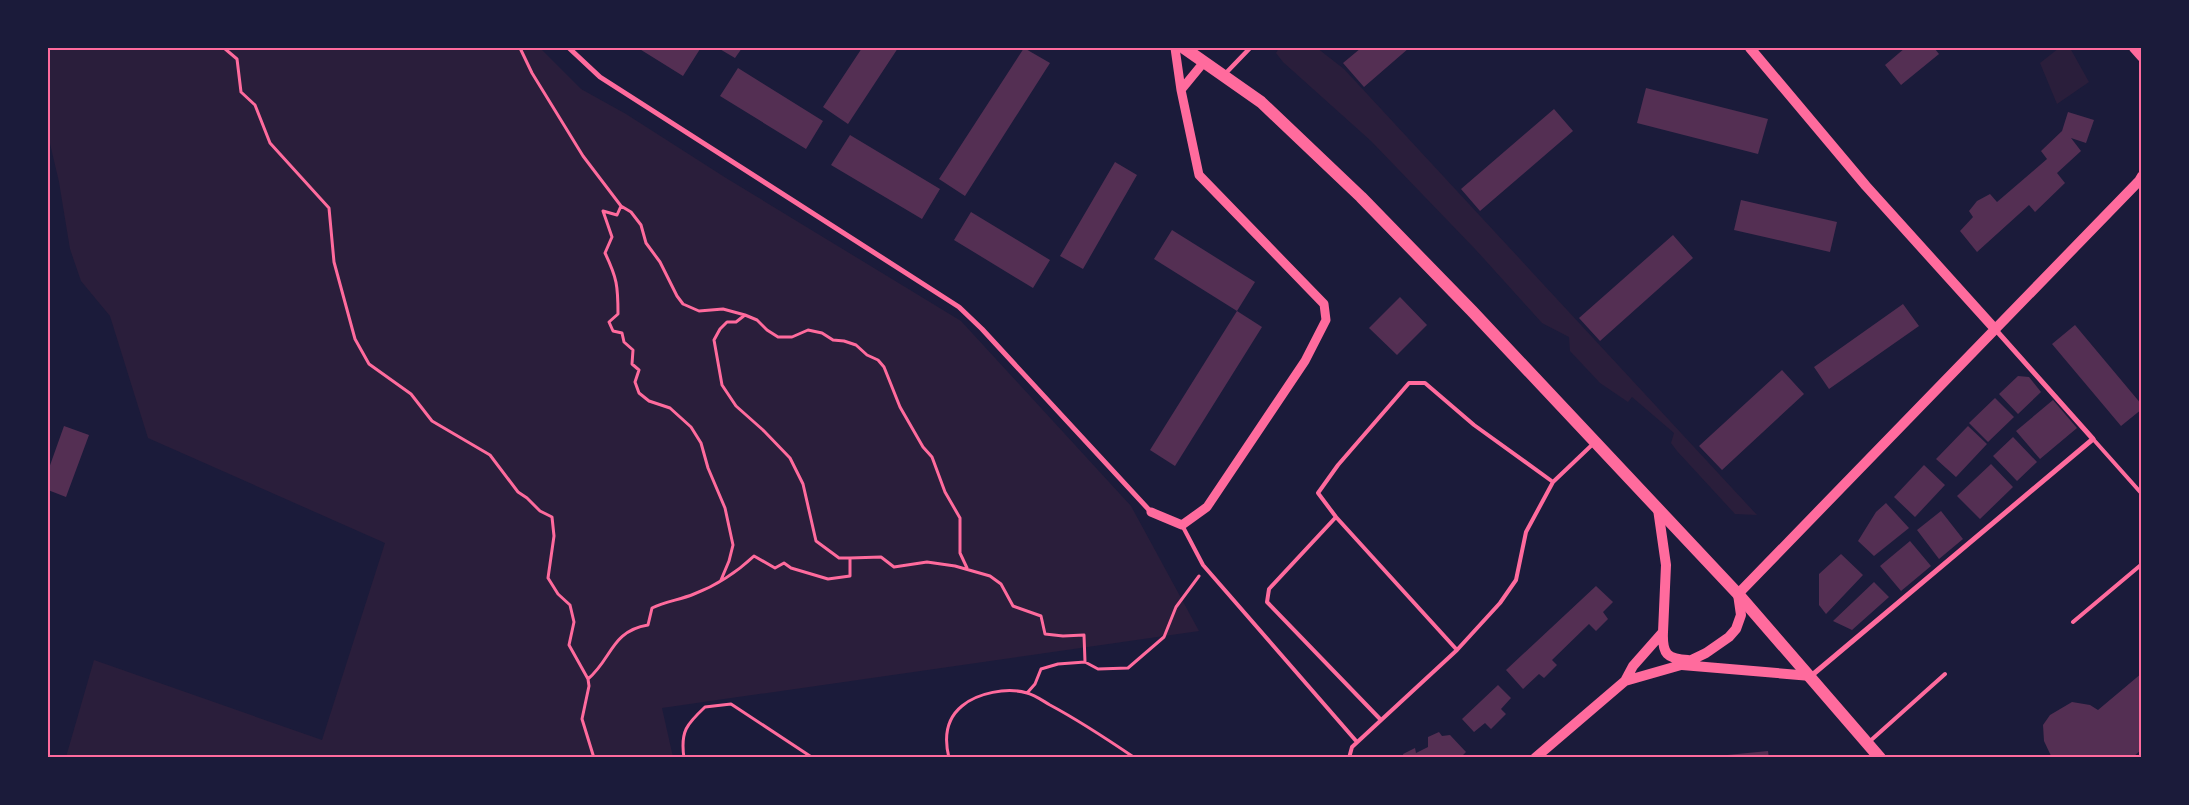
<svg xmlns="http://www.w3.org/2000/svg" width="2189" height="805" font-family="'Space Grotesk',sans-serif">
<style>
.green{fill:#2a1e3b}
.building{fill:#542f53}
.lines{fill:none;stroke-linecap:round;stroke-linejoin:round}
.path{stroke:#ff6b9d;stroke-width:3}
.service{stroke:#ff6b9d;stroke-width:4}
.pedestrian{stroke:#ff6b9d;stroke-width:4.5}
.minor{stroke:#ff6b9d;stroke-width:5}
.tertiary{stroke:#ff6b9d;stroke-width:9}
.secondary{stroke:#ff6b9d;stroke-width:10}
.primary{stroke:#ff6b9d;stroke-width:12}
.neatline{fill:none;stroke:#ff6b9d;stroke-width:2}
</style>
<rect width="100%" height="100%" fill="#1b1b3a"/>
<path class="green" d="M48 48H540L581 89 626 114 726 178 961 321 1131 506 1199 631 662 708 673 757H66L94 660 322 740 385 543 148 438 110 316 81 281 70 249 59 182 48 135Z
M1279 48H1317L1344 69 1757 515 1735 514 1677 451 1671 443 1674 433 1632 397 1628 402 1600 383 1570 351 1569 337 1542 323 1476 250 1371 141 1283 62 1276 53Z
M2059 48H2070L2089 82 2057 104 2040 63Z"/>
<path class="building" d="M638 48H698L700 49 683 76Z
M718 48H742L735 58Z
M862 48H898L848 124 823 107Z
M1024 48 1050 63 965 196 939 179Z
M1361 48H1409L1364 87 1343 63Z
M1905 48H1937L1935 49 1939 54 1901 85 1885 65Z
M738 68 823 121 806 149 720 96Z
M1646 88 1768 119 1758 154 1637 123Z
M1554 109 1573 131 1480 211 1461 189Z
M2068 112 2094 120 2086 143 2071 138 2081 151 2057 173 2065 183 2035 212 2029 205 1977 252 1960 231 1973 217 1969 211 1977 201 1990 194 1997 202 2047 159 2041 151 2062 131Z
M850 135 940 189 922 219 831 165Z
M1115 162 1137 175 1083 269 1060 256Z
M1741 200 1837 222 1830 252 1734 230Z
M971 212 1050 260 1033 288 954 240Z
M1172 230 1255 282 1237 311 1154 259Z
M1673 235 1693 258 1600 341 1579 318Z
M1400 297 1427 325 1397 355 1369 328Z
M1903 304 1919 326 1829 389 1814 367Z
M1237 311 1262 327 1175 466 1150 450Z
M2075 325 2142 405V409L2121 426 2052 344Z
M1782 370 1804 394 1722 470 1699 446Z
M2018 376 2029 377 2041 392 2018 414 1999 394Z
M1995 398 2014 417 1988 442 1969 423Z
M2053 400 2077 428 2040 459 2016 431Z
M64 426 89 435 66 497 48 490V471Z
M1968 426 1987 444 1956 477 1936 459Z
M2013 437 2037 462 2017 481 1993 456Z
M1991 464 2013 487 1980 519 1957 496Z
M1924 465 1945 485 1915 517 1894 497Z
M1886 503 1909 528 1874 556 1858 541 1876 512Z
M1941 511 1963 539 1939 559 1917 530Z
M1910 541 1931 566 1901 591 1880 566Z
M1841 554 1863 575 1826 614 1819 605V574Z
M1874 582 1889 597 1852 630 1833 621Z
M1596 586 1613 602 1603 612 1608 619 1596 631 1589 624 1552 660 1557 665 1544 678 1539 674 1523 689 1506 670Z
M2142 673V749L2132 758H2052L2044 741 2043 725 2050 715 2072 702 2090 705 2098 710Z
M1498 685 1511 698 1501 709 1506 714 1491 729 1485 723 1474 732 1462 719Z
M1439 732 1442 736 1450 735 1466 752 1460 758 1453 755 1451 758H1404L1403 754 1415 748 1416 753 1428 747V737Z
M1768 751 1769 758H1717V756Z"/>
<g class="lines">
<path class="path" d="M224 48 237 59 241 92 255 105 270 143 329 208 334 262 355 339 369 364 411 394 432 421 490 455 518 492 527 498 540 511 552 517 554 536 548 578 558 594 570 605 574 622 569 645 588 679 589 686 582 719 594 758
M520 48 532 73 583 156 621 206 617 215 603 211 612 237 605 253C617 278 618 286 618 314L609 322 613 331 622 333 624 342 633 350 632 364 639 370 635 382 639 393 649 401 670 408 691 427 701 443 708 468 725 508 733 545 729 561 721 580
M621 206 631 212 641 225 646 243 660 262 677 296 683 304 699 311 723 309 745 315 757 320 767 330 778 337H792L808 330 822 333 833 340 844 341 856 345 867 355 878 360 884 367 900 407 923 447 932 457 945 492 960 518V553L967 568
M745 315 736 322H727L720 329 714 340 722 385 736 406 763 430 790 458 803 484 816 541 839 558H850
M588 679C612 659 611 631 648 625L652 608C666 601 680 600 694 594 715 586 737 572 754 556L775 568 784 563 791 568 828 579 850 576V558L881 557 894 567 927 562 955 566 990 576 1001 584 1013 606 1041 616 1045 634 1063 636 1084 635 1085 662 1098 669 1128 668 1164 637 1176 607 1199 576
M1027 693 1035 684 1041 669 1058 664 1085 662
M684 758C680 731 687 724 705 707L731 704 813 758
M949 758C944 738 946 719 962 706 977 693 1007 687 1027 693 1035 695 1043 701 1050 705 1080 721 1107 739 1135 758"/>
<path class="service" d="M2093 439 2142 494
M1336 517 1269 589 1267 602 1381 720
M1182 525 1203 565 1357 742
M2073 622 2142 564
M1457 650 1336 517 1318 493 1338 465 1409 383H1425L1474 425 1553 482
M1869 742 1945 674
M1349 758 1352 747 1457 650 1500 603 1516 580 1526 532 1553 482 1594 443"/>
<path class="pedestrian" d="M1224 75 1250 48"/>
<path class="minor" d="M569 48 600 77 959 307 982 329 1151 512
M1811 676 2093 439 1995 329"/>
<path class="tertiary" d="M1181 90 1204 62
M1151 512 1182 525 1207 507 1305 361 1326 320 1324 304 1199 175 1181 90 1175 48"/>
<path class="secondary" d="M1750 48 1866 186 1995 329
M2134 48 2142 57
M1663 632C1662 654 1667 659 1688 660
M1682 665 1811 676
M1625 681 1633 666 1663 632 1666 565 1658 509
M1535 758 1625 681 1681 665 1706 653 1729 637 1736 629 1741 615 1738 594 2139 181 2142 176"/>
<path class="primary" d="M1184 48 1261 102 1361 197 1472 311 1738 594 1880 758"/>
</g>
<rect width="2189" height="805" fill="none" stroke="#1b1b3a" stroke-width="98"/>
<rect x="49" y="49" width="2091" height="707" class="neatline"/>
</svg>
